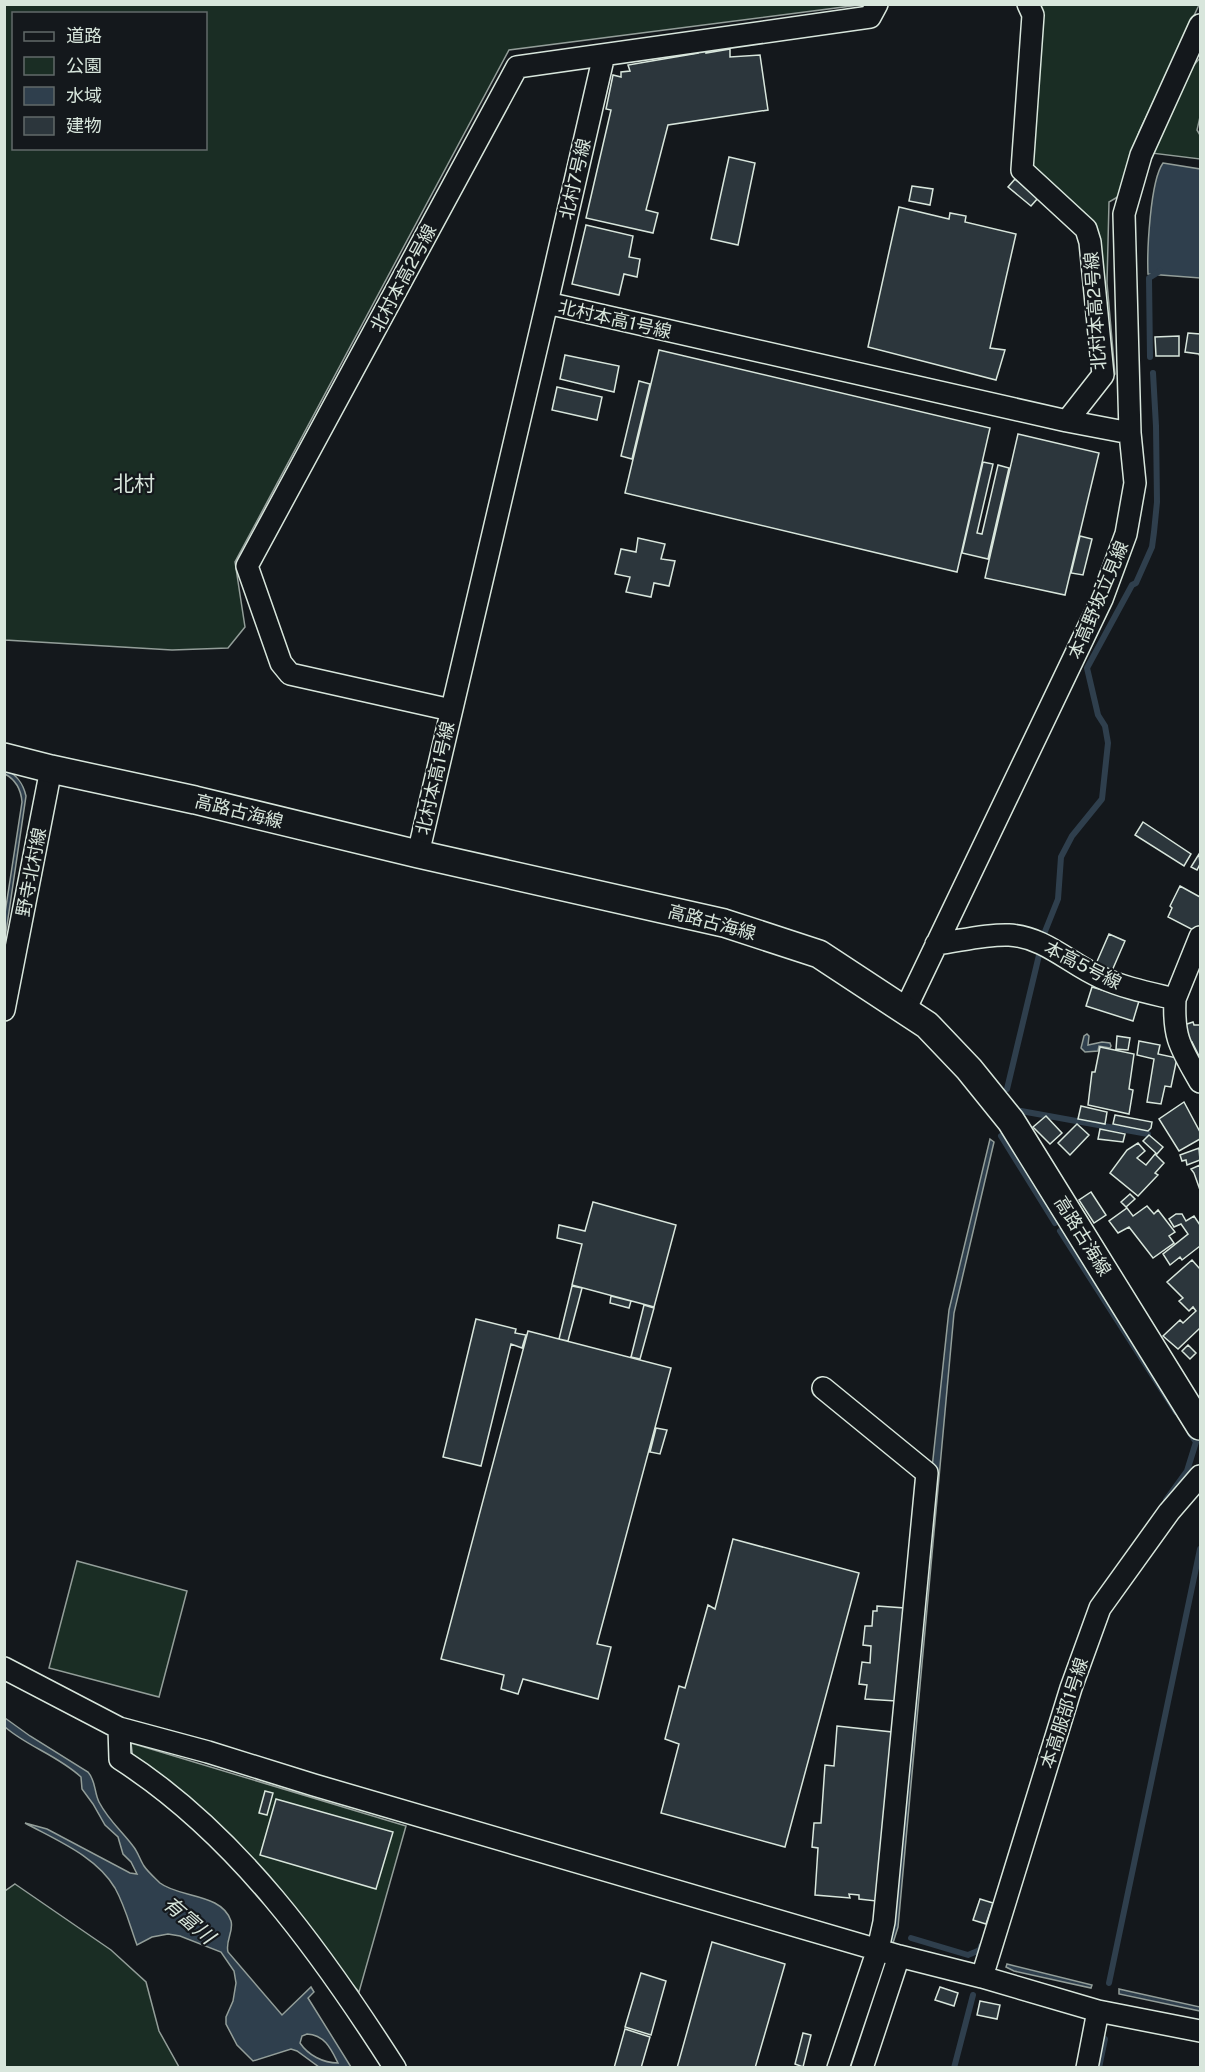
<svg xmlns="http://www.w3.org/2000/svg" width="1205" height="2072" font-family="'Public Sans','Noto Sans JP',sans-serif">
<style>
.green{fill:#1a2d24;stroke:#939e99;stroke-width:1.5;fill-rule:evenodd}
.water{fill:#2f3f4d;stroke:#939e99;stroke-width:1.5;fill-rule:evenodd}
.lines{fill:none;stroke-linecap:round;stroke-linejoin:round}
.stream{stroke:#2f3f4d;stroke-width:6}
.building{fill:#2c363c;stroke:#d8e6dc;stroke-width:1.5}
.minor-casing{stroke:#d8e6dc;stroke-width:24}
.major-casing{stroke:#d8e6dc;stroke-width:30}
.minor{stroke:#14181c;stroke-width:21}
.major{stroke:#14181c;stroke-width:27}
.labels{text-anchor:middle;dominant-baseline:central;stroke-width:4.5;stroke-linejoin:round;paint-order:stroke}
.street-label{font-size:18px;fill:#d8e6dc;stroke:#14181c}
.water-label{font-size:20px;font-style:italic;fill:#d8e6dc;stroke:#14181c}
.quarter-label{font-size:21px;fill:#d8e6dc;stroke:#14181c}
</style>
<rect width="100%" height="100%" fill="#14181c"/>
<path class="green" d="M5 4H859V5L509 50 235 562 245 627 228 648 172 650 5 640ZM14 14H206V148H14Z
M1040 5H1199L1139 132 1121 195 1109 202 1107 283 1115 374 1111 379 1095 225 1035 174 1028 158Z
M1200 58V117L1197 130 1200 135V159L1151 153 1187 73Z
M77 1561 187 1591 159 1697 49 1668Z
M131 1743 406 1826 359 1992 245 1858 133 1759Z
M15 1884 111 1950 146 1982 159 2031 179 2067H5V1891Z"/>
<path class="water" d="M1163 163 1200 169V278L1148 274C1147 252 1150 181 1163 163Z
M5 769C17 775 23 783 26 796L5 939V913L22 802C21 789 16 780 5 774Z
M1087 1034 1089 1036 1088 1045 1102 1042 1110 1043 1111 1046 1110 1048 1099 1046 1098 1051 1085 1052 1081 1048 1084 1036Z
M990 1139 994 1142 954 1313 898 1927 854 2067 842 2068 879 1962 949 1310Z
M5 1718 30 1736 88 1772C96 1781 94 1792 99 1802 109 1821 121 1830 133 1846 138 1852 140 1860 144 1866 148 1872 155 1878 160 1883 179 1898 222 1893 231 1921 234 1931 225 1941 228 1952L282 2015 311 1987 314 1992 308 1998 351 2067H319L297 2051 291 2049 253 2061 237 2045 226 2024V2017L233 2001 236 1983 234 1971 221 1952 180 1936 168 1934 152 1937 137 1945C130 1926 125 1906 115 1888 96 1856 56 1840 25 1823L47 1829 130 1873 137 1874 131 1862 123 1854 118 1837 105 1825 93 1804 82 1789 81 1777C57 1755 28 1747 5 1727ZM307 2034C325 2035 331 2049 338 2063 323 2063 308 2055 300 2043L302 2036Z
M1007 1964 1092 1985 1091 1988 1014 1971 1006 1967Z
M1119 1989 1200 2007V2011L1119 1994Z"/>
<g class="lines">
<path class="stream" d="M1150 357 1149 278 1160 271
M1042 939 1058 899 1061 857 1072 836 1102 799 1108 743 1105 726 1098 715 1087 668 1132 585 1136 583 1152 547 1154 532 1157 502 1156 426 1153 373
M1007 1089 1040 951
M1021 1111 1148 1134
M1001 1136 1055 1223
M1060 1231 1176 1412
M1166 1500 1187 1471 1196 1442 1190 1433
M911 1938 968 1955 980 1950 981 1946
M1109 1983 1200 1549
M954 2068 973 1995
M1099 2068 1105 2039"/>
</g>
<path class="building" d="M698 49H706V53L730 49V57L760 55 768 110 668 125 646 210 658 213 653 233 586 218 611 110 606 109 613 75 621 77V72L630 71 628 65 698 53Z
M729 157 755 163 738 245 711 239Z
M1015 179 1038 198 1031 206 1008 187Z
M912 186 933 189 930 205 909 201Z
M899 207 949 219 950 213 966 216 965 222 1016 234 990 348 1005 350 996 380 868 347Z
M586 225 633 236 629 257 640 259 637 277 624 274 619 295 572 284Z
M1188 333 1200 334V357L1199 354 1185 352Z
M1179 336V356H1156L1155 337Z
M659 350 990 428 957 572 625 493Z
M565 355 619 366 614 392 560 379Z
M639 381 650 384 632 459 621 456Z
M557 387 602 397 597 420 552 410Z
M1018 434 1099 453 1065 595 985 578Z
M983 462 993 464 977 533 982 534 998 465 1009 468 988 559 962 553Z
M1080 536 1092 539 1083 575 1071 573Z
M638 538 665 544 661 559 675 561 669 586 654 583 651 597 626 592 630 577 615 574 621 549 636 552Z
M1143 822 1191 854 1184 866 1135 835Z
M1199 854 1200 864 1197 870 1191 867Z
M1180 886 1200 897V925L1197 932 1168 917 1172 908 1170 906Z
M1109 934 1125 941 1111 973 1095 966Z
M1092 987 1139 1001 1133 1021 1086 1006Z
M1193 1022 1194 1025H1200V1058L1192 1042 1185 1046 1178 1027Z
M1117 1036 1130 1038 1128 1050 1116 1049Z
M1139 1041 1160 1045 1158 1054 1177 1058 1171 1087 1165 1086 1161 1104 1147 1102 1154 1059 1137 1055Z
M1100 1047 1134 1054 1129 1089 1133 1090 1129 1114 1088 1105 1092 1072H1095Z
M1184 1102 1200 1132V1139L1179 1151 1159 1119Z
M1081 1106 1107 1112 1105 1124 1078 1119Z
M1115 1115 1152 1122 1151 1128 1148 1131 1113 1124Z
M1046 1116 1062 1133 1050 1144 1033 1127Z
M1077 1124 1089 1135 1070 1155 1058 1143Z
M1100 1129 1125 1134 1123 1142 1098 1139Z
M1149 1135 1163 1147 1157 1154 1143 1141Z
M1138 1143 1145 1151 1137 1158 1146 1165 1155 1154 1164 1163 1155 1173 1158 1175 1138 1196 1110 1173 1127 1150Z
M1199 1148 1200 1160 1187 1165 1186 1160 1182 1161 1180 1155Z
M1200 1165V1190L1194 1173 1191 1169Z
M1091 1192 1106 1215 1094 1223 1079 1200Z
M1130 1194 1135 1199 1126 1207 1121 1202Z
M593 1202 676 1225 654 1307 572 1285 582 1244 557 1238 559 1225 585 1231Z
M1147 1206 1154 1214 1158 1210 1175 1232 1169 1236 1174 1243 1153 1258 1129 1227 1118 1233 1109 1221 1127 1208 1133 1216Z
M1176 1214H1182L1186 1221 1194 1216 1200 1225V1246L1182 1260 1180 1257 1170 1265 1163 1254 1188 1234 1181 1224 1174 1227 1169 1219Z
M1192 1260 1200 1269V1328L1178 1349 1163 1336 1180 1320 1183 1323 1196 1311 1193 1307 1189 1311 1179 1301 1183 1298 1167 1282Z
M572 1286 582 1288 568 1341 559 1339Z
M611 1296 631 1301 629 1308 610 1303Z
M644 1305 654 1308 640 1359 631 1357Z
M476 1319 516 1329 515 1333 526 1335 522 1348 511 1344 481 1466 443 1457Z
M528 1331 671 1368 597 1644 611 1647 598 1699 523 1679 518 1694 501 1689 504 1675 441 1659Z
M1188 1345 1196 1353 1190 1359 1182 1351Z
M656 1428 667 1430 660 1454 650 1452Z
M733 1539 859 1573 785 1847 661 1813 679 1744 665 1739 679 1686 685 1688 708 1605 715 1609Z
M877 1606 905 1608 896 1701 865 1699 867 1685 859 1684 862 1662 870 1663 871 1646 863 1645 865 1626H872L873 1611H877Z
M837 1726 892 1732 876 1901 859 1899V1895L849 1894 850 1898 815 1895 818 1848 812 1847 814 1823H821L825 1765 834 1766Z
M265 1791 273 1793 267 1815 259 1813Z
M276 1799 393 1832 376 1889 260 1855Z
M980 1899 993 1903 986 1924 973 1920Z
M712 1942 785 1964 755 2068H677Z
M641 1973 666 1981 651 2035 625 2027Z
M940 1987 958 1993 954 2006 935 2000Z
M980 2001 1000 2005 997 2019 977 2015Z
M625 2029 650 2037 641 2068H614Z
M803 2033 811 2035 803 2067 795 2064Z"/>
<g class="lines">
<defs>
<path id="minor" d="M1028 4 1033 15 1022 170 1086 229 1090 242 1103 375 1067 421
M547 303 604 55
M451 710 290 674 281 663 247 566 517 67 870 17 877 4
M418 854 547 303 1067 421 1130 433
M936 944C960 941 985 934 1009 935 1045 937 1070 964 1100 977 1124 988 1150 993 1175 999 1173 1039 1181 1048 1200 1082
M1175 999 1200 937
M4 1010 51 769
M905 1010 1102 599 1126 534 1135 483 1130 433 1124 214 1141 155 1200 25
M823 1388 927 1473 884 1922 878 1949 838 2068
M4 1668 119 1728 208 1752 314 1785 899 1956 982 1977 1098 2011 1200 2031
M119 1728 120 1759C237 1834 321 1952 395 2068
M982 1977 1071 1688 1100 1608 1169 1512 1200 1476
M862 2068 899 1956
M1087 2068 1098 2011"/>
<path id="major" d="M4 757 51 769 195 800 418 854 724 923 819 954 927 1025 969 1069 1011 1121 1200 1426"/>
</defs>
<use href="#minor" class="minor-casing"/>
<use href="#major" class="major-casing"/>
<use href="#minor" class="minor"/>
<use href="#major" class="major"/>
</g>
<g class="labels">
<g class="street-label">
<text transform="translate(575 179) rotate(-77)">北村7号線</text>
<text transform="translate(403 278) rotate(-62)">北村本高2号線</text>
<text transform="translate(1095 311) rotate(-94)">北村本高2号線</text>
<text transform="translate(615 319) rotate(13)">北村本高1号線</text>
<text transform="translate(1098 600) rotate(-67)">本高野坂立見線</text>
<text transform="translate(435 778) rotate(-77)">北村本高1号線</text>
<text transform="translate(239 811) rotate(14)">高路古海線</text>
<text transform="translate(31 872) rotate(-79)">野寺北村線</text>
<text transform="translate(712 922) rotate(15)">高路古海線</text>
<text transform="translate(1083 965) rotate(27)">本高5号線</text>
<text transform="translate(1083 1236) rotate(58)">高路古海線</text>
<text transform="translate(1064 1713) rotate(-72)">本高服部1号線</text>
</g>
<g class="water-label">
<text transform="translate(189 1920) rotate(41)">有富川</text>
</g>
<g class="quarter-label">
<text x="134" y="483">北村</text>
</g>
</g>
<rect width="1205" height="2072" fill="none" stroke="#d8e6dc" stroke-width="12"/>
<rect x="12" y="12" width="195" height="138" fill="#14181c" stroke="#626a69" stroke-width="1.5"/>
<rect x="24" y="32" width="30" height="9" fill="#14181c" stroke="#626a69" stroke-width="1.5"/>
<text x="66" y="42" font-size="18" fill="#d8e6dc">道路</text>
<rect x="24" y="57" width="30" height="18" fill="#1a2d24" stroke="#626a69" stroke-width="1.5"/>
<text x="66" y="72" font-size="18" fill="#d8e6dc">公園</text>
<rect x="24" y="87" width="30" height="18" fill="#2f3f4d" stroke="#626a69" stroke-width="1.5"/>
<text x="66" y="102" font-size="18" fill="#d8e6dc">水域</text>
<rect x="24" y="117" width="30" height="18" fill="#2c363c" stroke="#626a69" stroke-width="1.5"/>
<text x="66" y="132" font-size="18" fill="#d8e6dc">建物</text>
</svg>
